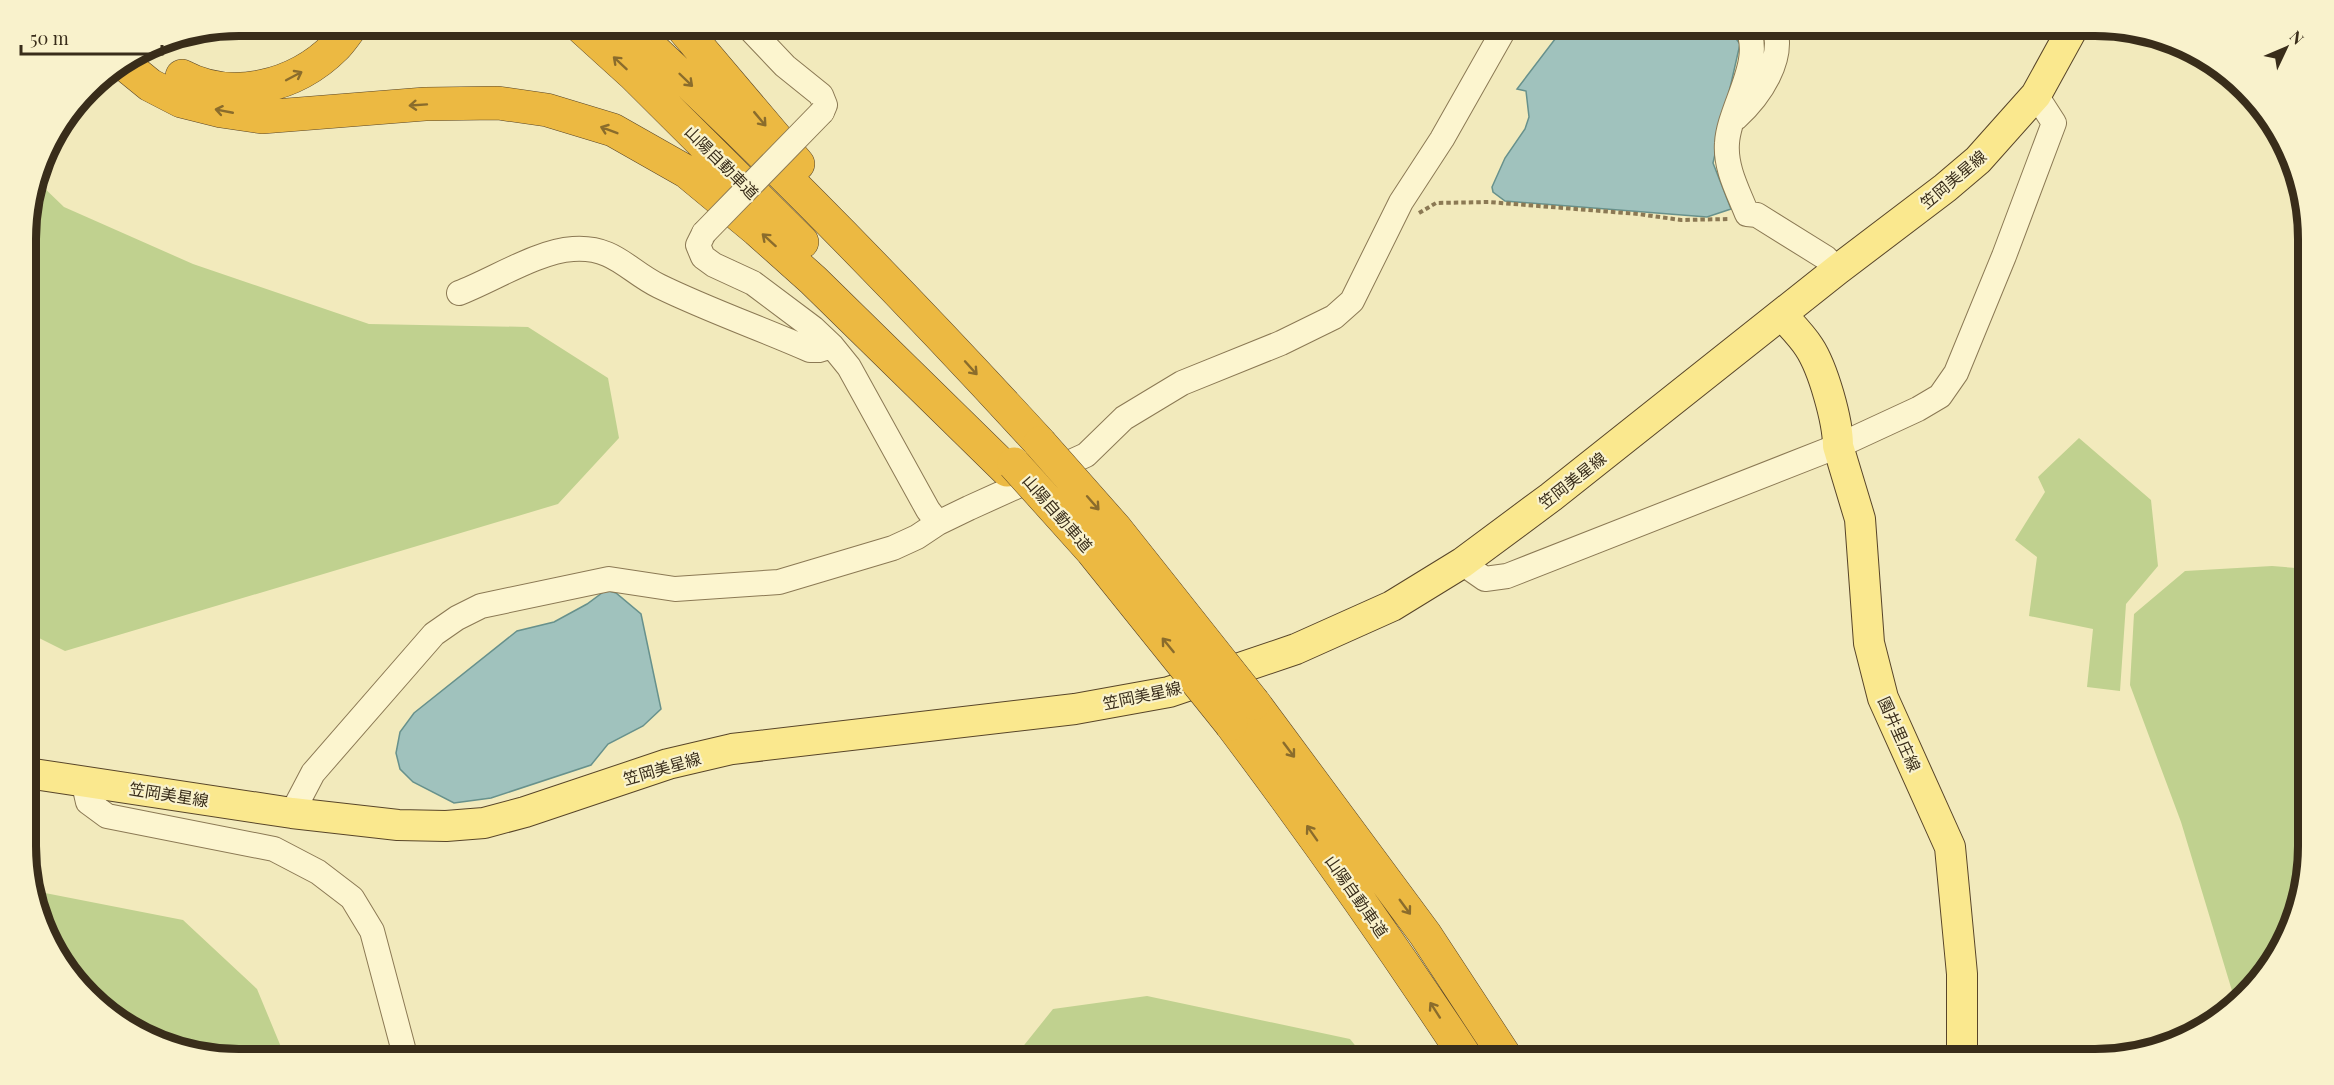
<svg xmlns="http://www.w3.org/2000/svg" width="2334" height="1085" font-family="'Playfair Display','Noto Sans JP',serif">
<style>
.green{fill:#c0d18f}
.water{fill:#a0c2bd;stroke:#67918c;stroke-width:1.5}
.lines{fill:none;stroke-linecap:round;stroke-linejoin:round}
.minor-casing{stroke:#8b7954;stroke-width:26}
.major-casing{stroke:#584529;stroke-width:32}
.highway-casing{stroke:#584529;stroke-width:34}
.path{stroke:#8b7954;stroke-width:4;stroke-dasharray:4.5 3;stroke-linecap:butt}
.minor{stroke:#fcf5cf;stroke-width:24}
.major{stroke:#fae88e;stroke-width:30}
.highway{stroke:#ecb942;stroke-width:33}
.minor-bridge-casing{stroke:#8b7954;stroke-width:26;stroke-linecap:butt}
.highway-bridge-casing{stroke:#584529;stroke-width:34;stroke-linecap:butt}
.minor-bridge{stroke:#fcf5cf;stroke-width:24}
.highway-bridge{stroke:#ecb942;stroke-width:33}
.oneway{stroke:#8a6c2c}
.labels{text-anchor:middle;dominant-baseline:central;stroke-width:4.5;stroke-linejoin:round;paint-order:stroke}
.street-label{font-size:16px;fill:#392d1a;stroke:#f9f2cc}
.rim{fill:none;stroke:#392d1a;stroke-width:8}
</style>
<rect width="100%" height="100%" fill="#f2eabc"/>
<path class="green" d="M38 182 64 207 193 264 369 324 528 327 608 378 619 438 558 504 65 651 27 632 26 224Z
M2079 438 2151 500 2158 566 2126 604 2120 691 2087 687 2093 629 2029 616 2037 557 2015 540 2045 492 2038 477Z
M2272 566 2308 569V847L2292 928 2256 987 2236 1004 2181 822 2130 685 2134 614 2185 571Z
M45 893 183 920 257 989 286 1059H239L157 1043 69 976 38 901Z
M1147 996 1350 1039 1366 1059H1013L1053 1009Z"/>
<path class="water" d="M1565 26H1722L1728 28 1740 44 1713 163 1731 209 1707 217 1505 201 1493 192 1492 187 1505 158 1525 129 1529 117 1526 91 1517 89Z
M606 590 616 593 641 614 661 709 643 726 608 744 591 765 491 798 454 803 413 782 400 769 396 753 400 732 414 713 517 631 554 622 587 604Z"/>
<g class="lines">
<defs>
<path id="minor" d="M747 26 785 66 821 95 825 105 822 112
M1746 26C1766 59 1729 107 1727 143 1725 168 1738 191 1747 214L1757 215 1826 258 1837 270
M1736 118C1759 97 1786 59 1774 26
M704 233 698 245 703 257 714 265 753 283 813 328 832 346 849 367 928 510 938 523
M459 293C493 280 538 251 573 249 614 246 628 271 659 286 708 310 760 328 810 350H819L832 346
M1462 563 1485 579 1507 576 1838 446 1918 409 1940 396 1956 373 2004 256 2054 123 2036 95
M83 780 88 802 107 816 274 849 318 872 352 898 372 931 406 1059
M292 813 313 773 434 634 457 618 481 606 609 579 675 589 779 582 893 548 917 537 938 523 969 508 1086 455 1124 418 1182 383 1281 343 1334 317 1352 301 1401 202 1442 139 1506 26"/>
<path id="major" d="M1782 315C1791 325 1802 336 1809 347 1823 368 1838 421 1838 446L1860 519 1869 643 1883 698 1950 847 1962 974V1059
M27 773 292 813 398 825 446 826 484 823 525 812 668 764 732 749 1075 709 1169 692 1296 649 1392 606 1462 563 1551 497 1837 270 1945 188 1978 160 2036 95 2074 26"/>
<path id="highway" d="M580 26 634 75 802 242
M628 26C772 159 908 299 1040 443
M681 26 798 164
M123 63 150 85 181 101 221 111 262 117 425 104 498 103 547 110 613 130 687 172 757 230 813 280 1007 470
M182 76C232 103 296 86 335 47 341 41 346 33 352 26
M1254 703 1425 934 1507 1059
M1231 724C1313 833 1392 945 1467 1059"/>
</defs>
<use href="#minor" class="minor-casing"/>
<use href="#major" class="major-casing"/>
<use href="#highway" class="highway-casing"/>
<path class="path" d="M1419 213 1436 203 1489 202 1638 214 1681 220 1729 219"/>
<use href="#minor" class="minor"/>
<use href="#major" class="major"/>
<use href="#highway" class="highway"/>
<defs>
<path id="minor-bridge" d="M704 233 822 112"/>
<path id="highway-bridge" d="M1040 443 1116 529 1254 703
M1014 464 1092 551 1231 724"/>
</defs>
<use href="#minor-bridge" class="minor-bridge-casing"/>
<use href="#highway-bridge" class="highway-bridge-casing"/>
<use href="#minor-bridge" class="minor-bridge"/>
<use href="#highway-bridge" class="highway-bridge"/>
</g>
<defs><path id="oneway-shaft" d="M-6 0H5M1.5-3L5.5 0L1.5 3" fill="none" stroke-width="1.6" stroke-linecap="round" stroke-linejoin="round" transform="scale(1.5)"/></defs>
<g class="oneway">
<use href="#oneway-shaft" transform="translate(620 63) rotate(-137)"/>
<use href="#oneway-shaft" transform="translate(294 76) rotate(-28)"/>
<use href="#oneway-shaft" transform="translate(686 80) rotate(44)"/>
<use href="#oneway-shaft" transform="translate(418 105) rotate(176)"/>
<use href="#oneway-shaft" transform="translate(224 111) rotate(-169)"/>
<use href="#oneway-shaft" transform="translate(760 119) rotate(50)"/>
<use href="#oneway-shaft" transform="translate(609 130) rotate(-159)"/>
<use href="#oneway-shaft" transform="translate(769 240) rotate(-138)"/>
<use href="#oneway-shaft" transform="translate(971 368) rotate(48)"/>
<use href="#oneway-shaft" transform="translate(1093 503) rotate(49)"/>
<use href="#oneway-shaft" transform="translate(1168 645) rotate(-129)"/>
<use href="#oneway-shaft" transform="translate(1289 750) rotate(53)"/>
<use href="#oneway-shaft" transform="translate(1312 833) rotate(-125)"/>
<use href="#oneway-shaft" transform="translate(1405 907) rotate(54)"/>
<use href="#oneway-shaft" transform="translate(1435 1010) rotate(-123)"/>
</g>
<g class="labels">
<g class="street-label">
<text transform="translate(722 162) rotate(45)">山陽自動車道</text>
<text transform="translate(1953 179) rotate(-40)">笠岡美星線</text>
<text transform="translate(1572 480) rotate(-38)">笠岡美星線</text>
<text transform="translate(1058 513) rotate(49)">山陽自動車道</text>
<text transform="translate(1142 695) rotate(-12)">笠岡美星線</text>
<text transform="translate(1900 734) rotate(66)">園井里庄線</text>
<text transform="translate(662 768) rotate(-16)">笠岡美星線</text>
<text transform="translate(169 794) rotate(9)">笠岡美星線</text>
<text transform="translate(1357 896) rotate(55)">山陽自動車道</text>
</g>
</g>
<path d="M0 0H2334V1085H0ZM239 36H2095A203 203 0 0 1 2298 239V846A203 203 0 0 1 2095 1049H239A203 203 0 0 1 36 846V239A203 203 0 0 1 239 36Z" fill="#f9f2cc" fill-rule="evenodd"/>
<path class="rim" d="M239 36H2095A203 203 0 0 1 2298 239V846A203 203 0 0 1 2095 1049H239A203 203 0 0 1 36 846V239A203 203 0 0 1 239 36Z"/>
<g transform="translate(2286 48) rotate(46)" stroke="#f9f2cc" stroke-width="4.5" paint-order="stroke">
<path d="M0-4.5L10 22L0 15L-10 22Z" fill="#392d1a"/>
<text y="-9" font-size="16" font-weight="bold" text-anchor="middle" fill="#392d1a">N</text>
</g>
<path d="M21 45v9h141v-9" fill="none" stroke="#392d1a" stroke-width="3"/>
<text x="30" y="45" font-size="18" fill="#392d1a" stroke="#f9f2cc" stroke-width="4.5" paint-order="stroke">50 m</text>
</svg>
